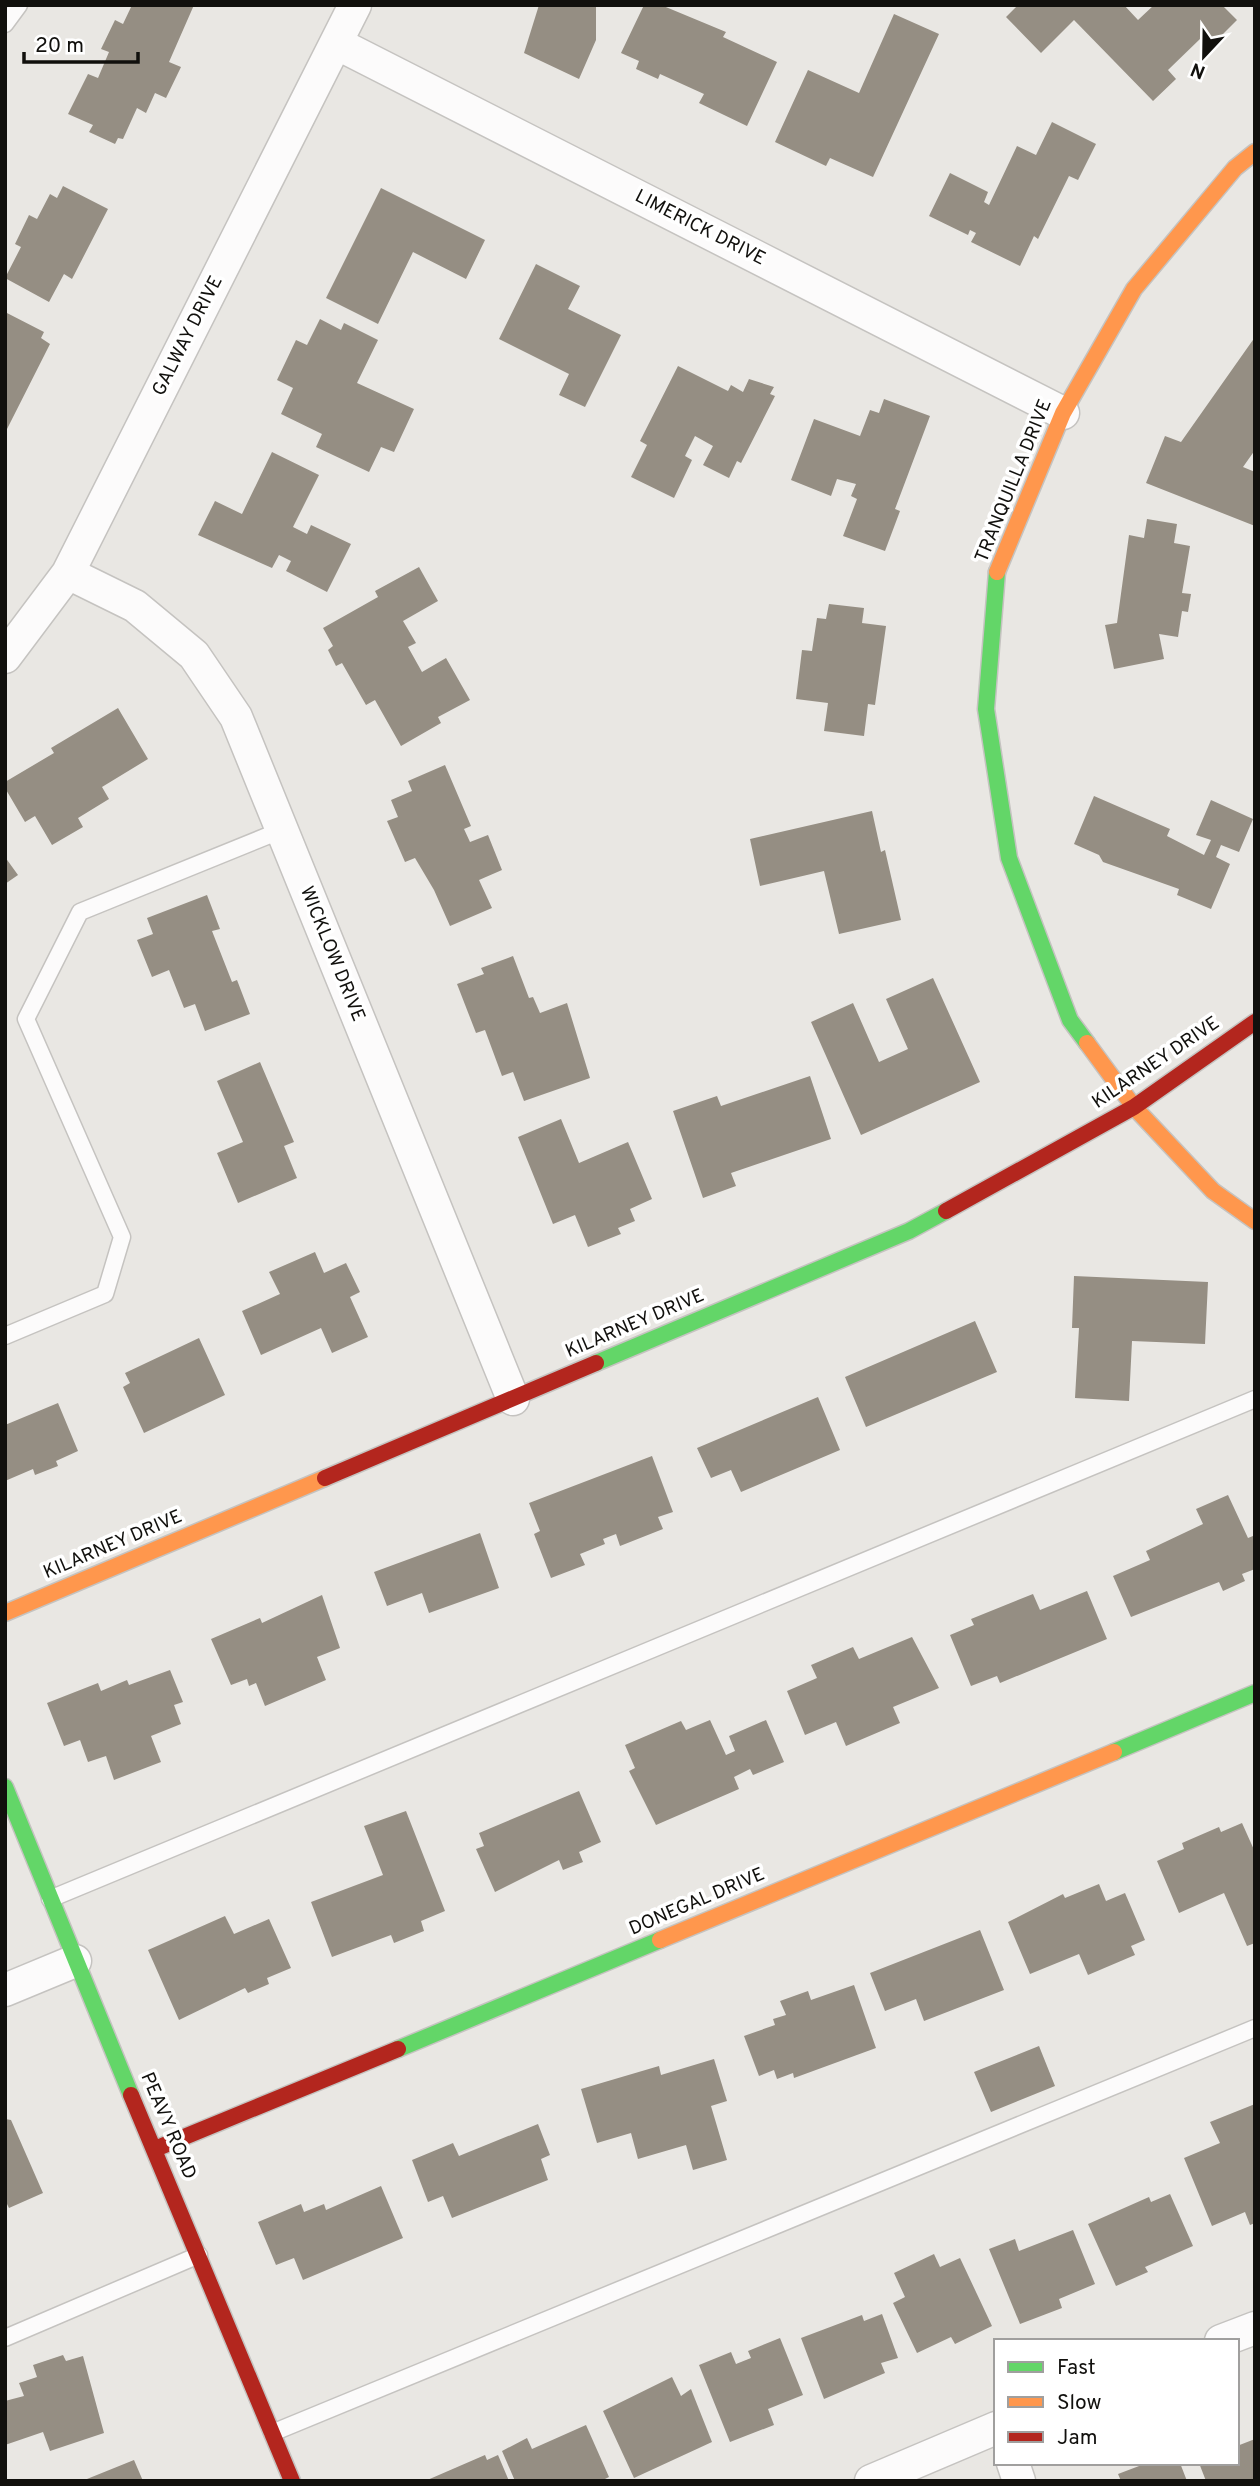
<svg xmlns="http://www.w3.org/2000/svg" width="1260" height="2486" font-family="Overpass,sans-serif">
<style>
.building{fill:#958e83}
.lines{fill:none;stroke-linecap:round;stroke-linejoin:round}
.lane-casing{stroke:#c5c3c0;stroke-width:19}
.street-casing{stroke:#c5c3c0;stroke-width:35}
.fast-casing{stroke:#c5c3c0;stroke-width:19}
.slow-casing{stroke:#c5c3c0;stroke-width:19}
.jam-casing{stroke:#c5c3c0;stroke-width:19}
.lane{stroke:#fcfbfb;stroke-width:16}
.street{stroke:#fcfbfb;stroke-width:32}
.fast{stroke:#63d668;stroke-width:16}
.slow{stroke:#ff974d;stroke-width:16}
.jam{stroke:#b3261e;stroke-width:16}
.labels{text-anchor:middle;dominant-baseline:central;stroke-width:7;stroke-linejoin:round;paint-order:stroke}
.street-label{font-size:19px;fill:#11100d;stroke:#fff}
</style>
<rect width="100%" height="100%" fill="#e9e7e3"/>
<path class="building" d="M132 5H194L169 62 181 67 166 98 155 93 146 113 137 108 123 139 118 138 115 144 89 132 93 125 68 114 88 74 98 78 109 52 101 49 115 20 123 24Z
M539 5H596V40L579 79 524 53Z
M644 5H661L726 32 723 37 777 62 747 126 699 103 704 94 660 74 658 79 636 69 639 61 621 53Z
M1018 5H1124L1138 20 1154 5H1222L1237 20 1210 47 1201 38 1168 70 1176 79 1153 101 1074 20 1041 53 1006 17Z
M894 14 939 34 873 177 830 158 826 166 775 142 808 70 859 93Z
M1052 122 1096 144 1078 180 1069 176 1038 239 1034 236 1020 266 971 242 976 233 970 230 968 235 929 216 950 173 988 192 984 202 989 205 1017 146 1036 155Z
M63 186 108 209 72 279 64 274 49 302 5 278 21 247 15 244 29 215 37 219 50 194 57 198Z
M381 188 485 240 466 279 413 252 378 324 326 298Z
M536 264 580 286 568 309 621 335 585 407 559 395 569 374 499 339Z
M5 312 44 332 41 338 50 344 5 433Z
M320 319 341 330 344 323 378 340 357 383 414 409 394 452 381 447 369 472 316 447 322 434 281 414 293 388 277 380 296 340 307 345Z
M1255 337V450L1243 467 1255 472V526L1146 483 1165 436 1181 442Z
M678 366 728 391 731 385 743 392 749 379 774 387 770 394 775 396 741 463 737 461 729 478 703 465 713 446 695 436 685 456 692 460 674 498 631 477 647 445 640 441Z
M884 399 930 416 895 509 900 511 885 551 843 536 857 499 851 496 856 484 837 479 831 496 791 480 814 419 860 436 870 410 879 413Z
M272 452 319 475 293 527 307 534 311 525 351 544 327 592 286 571 291 561 279 555 272 568 198 535 215 501 242 514Z
M1147 519 1177 524 1174 543 1190 546 1182 593 1191 594 1188 612 1182 611 1178 637 1159 634 1164 659 1114 669 1105 625 1117 623 1129 535 1144 538Z
M419 567 438 601 403 621 416 643 408 647 422 672 446 658 470 700 438 717 441 723 401 746 375 700 366 705 342 663 336 666 328 650 333 646 323 628 378 597 375 591Z
M829 604 864 608 862 623 886 626 875 705 868 704 864 736 824 731 828 703 796 699 802 650 812 651 817 618 826 619Z
M118 708 148 759 102 787 109 799 78 818 83 827 52 845 35 816 25 822 5 788V782L54 753 51 748Z
M445 765 471 826 464 829 470 842 488 835 502 870 479 880 492 908 450 926 434 890 415 858 405 862 387 821 398 817 391 800 412 791 408 781Z
M1094 796 1170 829 1167 836 1204 855 1211 840 1196 835 1211 800 1253 819 1239 852 1221 845 1216 857 1230 864 1211 909 1177 895 1179 889 1103 862 1099 855 1074 844Z
M872 811 881 852 885 850 901 920 839 934 824 871 760 886 750 839Z
M5 857 18 875 5 884Z
M207 895 220 929 212 931 232 982 237 980 250 1014 205 1031 195 1004 184 1008 169 970 152 977 137 940 153 934 147 918Z
M513 956 529 998 533 997 540 1013 567 1003 590 1078 524 1101 513 1072 502 1076 485 1030 476 1033 457 984 484 974 481 968Z
M933 978 980 1082 861 1135 811 1022 853 1003 879 1062 908 1049 886 999Z
M260 1062 294 1142 284 1146 297 1178 238 1203 217 1153 243 1142 217 1081Z
M810 1076 831 1139 731 1173 736 1186 703 1198 673 1111 717 1096 721 1106Z
M561 1119 579 1163 628 1142 652 1199 630 1209 635 1221 618 1228 621 1234 588 1247 575 1215 553 1224 518 1137Z
M315 1252 324 1273 346 1263 360 1292 350 1297 368 1337 332 1353 321 1328 261 1355 242 1311 280 1294 269 1272Z
M1074 1276 1208 1282 1205 1344 1132 1341 1129 1401 1075 1398 1079 1328H1072Z
M975 1321 997 1372 866 1427 845 1377Z
M199 1338 225 1395 144 1433 123 1387 130 1383 125 1373Z
M818 1397 840 1450 741 1492 731 1470 711 1478 697 1448Z
M58 1403 78 1451 56 1461 58 1466 35 1475 33 1469 5 1481V1425Z
M652 1456 673 1512 658 1517 663 1529 620 1546 616 1534 603 1539 605 1544 580 1554 585 1565 551 1578 534 1534 540 1531 529 1503Z
M1228 1495 1248 1538 1253 1536 1255 1540V1569L1242 1574 1245 1581 1223 1591 1219 1582 1131 1617 1113 1576 1150 1560 1146 1551 1203 1524 1196 1509Z
M480 1533 499 1588 429 1613 422 1593 387 1606 374 1572Z
M1087 1591 1107 1639 1000 1683 997 1676 971 1686 950 1635 974 1625 971 1619 1033 1594 1040 1610Z
M322 1595 340 1648 317 1657 326 1680 265 1706 256 1683 249 1686 247 1679 231 1685 211 1639 260 1618 262 1623Z
M912 1637 939 1688 893 1707 900 1723 846 1746 836 1722 805 1735 787 1691 817 1678 811 1665 853 1647 859 1659Z
M170 1670 183 1702 174 1705 181 1724 151 1736 161 1762 114 1780 106 1756 88 1762 80 1740 64 1746 47 1703 98 1683 101 1691 127 1680 129 1685Z
M710 1720 726 1755 735 1751 729 1736 766 1720 784 1762 753 1775 750 1769 734 1777 739 1789 656 1825 629 1771 635 1768 625 1745 681 1721 686 1730Z
M579 1791 601 1842 579 1852 583 1862 563 1870 559 1860 495 1892 476 1849 484 1846 479 1833Z
M406 1811 445 1911 421 1921 424 1931 394 1943 391 1935 332 1957 311 1902 383 1875 364 1826Z
M1242 1823 1255 1852V1943L1247 1946 1224 1893 1179 1913 1157 1861 1184 1849 1182 1843 1219 1827 1221 1832Z
M1099 1884 1106 1901 1125 1893 1145 1940 1131 1946 1135 1955 1088 1975 1079 1954 1030 1974 1008 1922 1063 1894 1065 1898Z
M225 1916 234 1934 269 1919 291 1968 267 1978 269 1984 248 1993 245 1988 179 2020 148 1950Z
M980 1930 1004 1990 924 2021 916 1999 885 2011 870 1973Z
M854 1985 876 2048 794 2078 793 2073 777 2079 774 2070 759 2076 744 2036 775 2025 773 2019 786 2015 780 2001 808 1991 811 2000Z
M1039 2046 1055 2086 991 2112 974 2072Z
M714 2059 727 2101 711 2106 727 2160 693 2170 686 2145 638 2159 631 2133 597 2143 581 2089 659 2066 661 2075Z
M1255 2104V2223L1250 2225 1245 2212 1212 2226 1184 2158 1220 2143 1210 2122Z
M5 2119 11 2120 43 2193 9 2208 5 2200Z
M538 2124 550 2155 541 2159 548 2180 452 2218 443 2196 428 2202 412 2160 453 2143 459 2156Z
M381 2186 403 2238 303 2280 294 2258 276 2265 258 2222 301 2204 304 2212 324 2204 326 2210Z
M1170 2194 1193 2246 1145 2267 1148 2272 1116 2286 1088 2224 1149 2197 1151 2202Z
M1073 2230 1095 2284 1059 2299 1062 2308 1020 2324 989 2249 1015 2239 1019 2251Z
M934 2254 940 2267 960 2258 992 2326 955 2344 951 2337 917 2353 893 2303 905 2297 894 2273Z
M882 2314 898 2358 881 2363 885 2373 824 2399 801 2338 862 2315 864 2321Z
M780 2338 803 2395 768 2409 774 2425 730 2442 699 2365 731 2352 736 2364 751 2358 748 2351Z
M63 2355 66 2361 83 2356 104 2433 50 2451 43 2432 5 2445V2401L24 2396 19 2383 37 2377 33 2365Z
M672 2377 681 2396 691 2389 712 2442 634 2478 603 2411Z
M586 2425 609 2477 601 2481H515L502 2451 527 2438 532 2449Z
M1255 2439V2481H1206L1199 2463H1237V2446Z
M485 2455 487 2460 498 2455 509 2481H425Z
M134 2460 143 2481H82Z
M1147 2463H1180L1187 2481H1121L1118 2474Z"/>
<g class="lines">
<defs>
<path id="lane" d="M5 24 19 5
M5 1336 105 1294 122 1237 26 1019 80 912 282 830
M50 1899C451 1730 854 1568 1255 1399
M5 2338 199 2255
M272 2433 1255 2028"/>
<path id="street" d="M336 43 1063 413
M68 573 135 606 194 655 236 717 513 1399
M5 657 68 573 355 5
M5 1990 75 1961
M1221 2341 1255 2328
M1013 2463 1019 2481
M871 2481 996 2428"/>
<path id="fast" d="M997 572 986 709 1009 858 1070 1020 1087 1043
M596 1363 909 1231 946 1211
M1114 1752 1255 1693
M5 1787 131 2095
M398 2049 660 1940"/>
<path id="slow" d="M997 572 1063 413 1134 289 1235 168 1255 152
M1087 1043 1134 1107 1213 1191 1255 1221
M5 1613 325 1478
M660 1940 1114 1752"/>
<path id="jam" d="M946 1211 1134 1107 1255 1022
M325 1478 596 1363
M131 2095 292 2481
M155 2149 398 2049"/>
</defs>
<use href="#lane" class="lane-casing"/>
<use href="#street" class="street-casing"/>
<use href="#fast" class="fast-casing"/>
<use href="#slow" class="slow-casing"/>
<use href="#jam" class="jam-casing"/>
<use href="#lane" class="lane"/>
<use href="#street" class="street"/>
<use href="#fast" class="fast"/>
<use href="#slow" class="slow"/>
<use href="#jam" class="jam"/>
</g>
<g class="labels">
<g class="street-label">
<text transform="translate(700 228) rotate(27)">LIMERICK DRIVE</text>
<text transform="translate(188 336) rotate(-63)">GALWAY DRIVE</text>
<text transform="translate(1014 481) rotate(-68)">TRANQUILLA DRIVE</text>
<text transform="translate(332 954) rotate(68)">WICKLOW DRIVE</text>
<text transform="translate(1156 1063) rotate(-34)">KILARNEY DRIVE</text>
<text transform="translate(635 1324) rotate(-23)">KILARNEY DRIVE</text>
<text transform="translate(113 1545) rotate(-23)">KILARNEY DRIVE</text>
<text transform="translate(697 1902) rotate(-23)">DONEGAL DRIVE</text>
<text transform="translate(168 2126) rotate(67)">PEAVY ROAD</text>
</g>
</g>
<rect width="1260" height="2486" fill="none" stroke="#11100d" stroke-width="14"/>
<rect x="994" y="2339" width="245" height="126" fill="#ffffff" stroke="#a09f9e" stroke-width="2"/>
<rect x="1008" y="2362" width="35" height="10" fill="#63d668" stroke="#a09f9e" stroke-width="2"/>
<text x="1057" y="2374" font-size="21" fill="#11100d">Fast</text>
<rect x="1008" y="2397" width="35" height="10" fill="#ff974d" stroke="#a09f9e" stroke-width="2"/>
<text x="1057" y="2409" font-size="21" fill="#11100d">Slow</text>
<rect x="1008" y="2432" width="35" height="10" fill="#b3261e" stroke="#a09f9e" stroke-width="2"/>
<text x="1057" y="2444" font-size="21" fill="#11100d">Jam</text>
<g transform="translate(1204 56) rotate(202)" stroke="#ffffff" stroke-width="5" paint-order="stroke">
<path d="M0-5L12 26L0 18L-12 26Z" fill="#11100d"/>
<text y="-10" font-size="19" font-weight="bold" text-anchor="middle" fill="#11100d">N</text>
</g>
<path d="M24 52v10h114v-10" fill="none" stroke="#11100d" stroke-width="3.5"/>
<text x="35" y="52" font-size="21" fill="#11100d" stroke="#ffffff" stroke-width="5" paint-order="stroke">20 m</text>
</svg>
